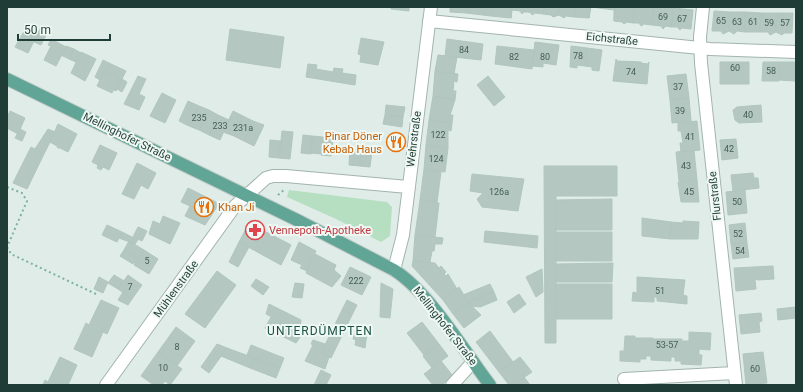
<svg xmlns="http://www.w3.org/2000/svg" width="803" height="392" font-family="Roboto,sans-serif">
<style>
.green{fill:#b6dfc2}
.building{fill:#b4c7c0;stroke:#b1c6be}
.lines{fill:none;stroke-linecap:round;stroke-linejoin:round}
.minor-casing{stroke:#a2b4ae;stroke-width:14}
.major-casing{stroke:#c0c9c7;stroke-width:14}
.path{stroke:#7db2a3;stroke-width:2;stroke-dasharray:2 3;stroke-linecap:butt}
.minor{stroke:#fff;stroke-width:12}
.major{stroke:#60a596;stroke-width:12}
.labels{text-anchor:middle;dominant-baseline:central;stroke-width:4;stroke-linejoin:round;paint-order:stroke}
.number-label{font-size:9px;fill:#446058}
.street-label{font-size:11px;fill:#1f3d36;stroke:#f0f8f4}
.food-label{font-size:11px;fill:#c56008;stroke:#f0f8f4;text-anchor:end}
.health-label{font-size:11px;fill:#be3a42;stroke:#f0f8f4;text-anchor:start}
.neighbourhood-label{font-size:12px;letter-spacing:1px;fill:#195145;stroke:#f0f8f4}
</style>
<rect width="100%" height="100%" fill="#dfece7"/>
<path class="green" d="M289 190 387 202 392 207 390 236 381 242 336 219 287 197Z"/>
<path class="building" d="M391 7H409V11L391 9Z
M450 7H467L466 13 450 12Z
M467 7H492L491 16 466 13Z
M492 7H512L511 18 491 16Z
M512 7H528V12H524L522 14 520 11 512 10 511 18Z
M528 7H544L543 14 535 13 532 15 531 13 528 12Z
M544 7H559V15L553 17 551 15 543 14Z
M559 7H575L574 17 566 16 564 18 559 15Z
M575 7H590L589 18 574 17Z
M590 7H615L614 21V10L591 7 589 18Z
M615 7H634L633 23 627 22 624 24 622 22 614 21Z
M634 7H654L652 25 644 24 641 26 639 23H633Z
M654 7 673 8 671 27 666 26 663 29 661 26 652 25Z
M673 8 693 10 691 29 682 28 680 30 677 27H671Z
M714 11 729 12V31L723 34 721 31H712Z
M729 12H745V32L737 31 734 34 729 31Z
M745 12 761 13 760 32H745Z
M761 13H777L776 32 770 35 768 32H760Z
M777 13H793L792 33H784L782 35 776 32Z
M41 27 48 31 41 45 34 42Z
M26 28 33 31 34 28 39 31 28 53 15 47Z
M230 29 284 37 280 68 226 60Z
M361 38 384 42 378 65 360 62 361 55 358 54Z
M51 39 66 47 56 66 44 60 51 46 48 45Z
M447 39 483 44 481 60 445 56Z
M535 42 559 45 556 65 543 63V67L532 66Z
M66 46 74 49 69 59 61 55Z
M497 46 534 50 532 69 495 64Z
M571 46 587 48 585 66 577 65V68L570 67Z
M587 48 602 50 599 71 592 70V67L585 66Z
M74 49 81 53 76 62 69 59Z
M81 52 96 59 85 81 71 73Z
M438 55 457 57 454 74 435 71Z
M616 59 617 61 641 62V63L648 64 649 62 647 84 613 81Z
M103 60 111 64 107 72 104 71 100 80 95 77Z
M720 62H749V84H720Z
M763 62H779V81H762Z
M779 62H795V81L779 80Z
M111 64 126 71 116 91 114 90 119 78 107 72Z
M308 64 317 65 316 69 333 72 334 68 343 69 342 73 356 75 355 85 306 77Z
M104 71 119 78 112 93 97 86Z
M435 71 458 74 457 82 454 81 453 91H456L455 100 433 96Z
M686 74 689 98 670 100 667 76Z
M138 76 146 79 139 94 145 97 139 110 124 104Z
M488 76 505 97 494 106 477 85Z
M122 79 127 82 122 92 117 89Z
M162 93 176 100 165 123 150 116Z
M433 96 455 100 450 115H453L452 123 429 120Z
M689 98 691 121 672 123 670 100Z
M188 101 199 106 189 126 179 121Z
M386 105 405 107 403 117 385 115Z
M761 105 762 122 739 123 735 120 733 110 737 107Z
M199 106 209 110 199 130 189 126Z
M209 110 218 115 209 135 199 130Z
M10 111 25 118 18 134 7 128V117Z
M233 111 243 116 234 136 223 132Z
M218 115 229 120 220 140 209 135Z
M385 115 403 117 402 127 383 124Z
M243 116 253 121 244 141 234 136Z
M429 120 452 123 451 131 448 130V148L426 145Z
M253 121 264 125 254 146 244 141Z
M697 121 700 150 681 152 680 143H683L681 131H678V123Z
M58 124 77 134 68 152 60 148H58L57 146 50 142Z
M20 129 26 132 22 141 15 138Z
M48 129 55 132 44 154 35 149Z
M282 131 293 132 290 159 279 158Z
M303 135 312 136 311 154 301 153Z
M312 136 323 137 321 154 311 153Z
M323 137 333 138 331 156 321 155Z
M736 139 738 158 722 160 720 140Z
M270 140 281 141 279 158 269 157Z
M100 145 117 153 109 170 103 167 101 170 97 168 98 165 92 162Z
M426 145 448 148 445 172 424 169Z
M31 147 44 154 27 189 13 183Z
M350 149 361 150 360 166 349 165Z
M361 150 372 151 370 167 360 166Z
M694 150 697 180 679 181 676 152Z
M137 163 156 173 148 189 141 185 134 199 122 194Z
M544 166H617V196H556V343H545Z
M424 169 441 172 437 202 420 200Z
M753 173 754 178H758L759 188 733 191 731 175Z
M472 174 524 179 518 211 482 207 477 199 483 193 470 191Z
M697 180 699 202H681L678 182Z
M188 188 216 202 217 207 205 225 185 216 190 206 181 202Z
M745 190 747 213 728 215 726 192Z
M612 199V230H556V200Z
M420 200 439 203 435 237 415 235Z
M163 216 180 223 170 244 149 234 153 221 160 224Z
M642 218 671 222 670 239 642 236Z
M683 221 699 222 698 239H670L671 222 683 223Z
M249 223 291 245 281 265 239 242Z
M745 223 747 243 731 244 729 225Z
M107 225 122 232 117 242 102 235Z
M138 227 147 231 142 241 133 237Z
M485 231 538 236 537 248 484 242Z
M122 232 138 240 135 244 119 238Z
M556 232H612V261H556Z
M415 235 443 238 442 244H435L434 251H432L430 262 413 261Z
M129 241 144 250 138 259 124 250Z
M239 242 249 247 238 267 229 262Z
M299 242 316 251 307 271 300 268 302 265 291 260Z
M747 243 749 257 733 259 731 244Z
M124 250 138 259 135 263 134 262 133 264 120 256Z
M144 250 158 259 149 274 134 265Z
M315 254 336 265 334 270 341 276 332 287 306 273Z
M413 261 435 263 439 268 441 266 446 272 444 274 446 276 448 274 457 289 443 300 412 266Z
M613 263 612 282H556V264Z
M773 266 774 279 758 280 755 279 756 289 736 291 734 268Z
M350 267 371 277 362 295 341 285Z
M542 269 543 292 536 297 526 277Z
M217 271 236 285 205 328 185 314Z
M114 275 124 281 118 289 108 283Z
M128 275 142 285 132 299 118 289Z
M99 277 108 282 103 293 94 289Z
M637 277 685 280 683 295 687 296V304L657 301V297H654V302L632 301 633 292 637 293Z
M256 279 269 287 263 295 251 286Z
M295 283 304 284 302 298 292 297Z
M381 283 393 289 390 318 380 317Z
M490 284 494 292 468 302 463 295Z
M556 284H612V319H556Z
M459 287 468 302 453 314 443 300Z
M123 292 132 299 128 305 118 300Z
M494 292 497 300 480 307 471 306 468 302Z
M519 294 526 304 514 313 507 302Z
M101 300 119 308 107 334 103 332 92 357 74 349 86 323 89 325Z
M347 300 357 305 352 315 342 310Z
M468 302 481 315 464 328 453 314Z
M269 304 301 320 300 331 266 314Z
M796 307V318L778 320 777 309Z
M342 310 352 315 331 358 321 353Z
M761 313 762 321 759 322 760 332 741 334 739 315Z
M271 317 303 333 296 343 265 328Z
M422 322 439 344 424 355 407 333Z
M176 327 195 341 177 366 158 352Z
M356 329 367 333 365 348 355 345 356 340 353 339Z
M490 331 513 362 499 372 476 342Z
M689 332 711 333 710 350 699 349V355H702L701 365 681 364V361H675V357H671V361L651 360V356H646V359H640V362L620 361V351H624L625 336H635V338H653V339H682V341H689Z
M313 340 325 344 321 353 329 357 325 369 305 361 313 345 311 344Z
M217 344 227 348 209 373 201 367Z
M439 344 448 356 432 368 423 356Z
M251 345 284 358 280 368 247 355Z
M227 348 254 358 250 368 221 356Z
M158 352 182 369 170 385 165 381 162 385H154L141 376Z
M763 352 767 383 746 385 743 354Z
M60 357 77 365 68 385H43L45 380 48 382Z
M520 357 532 372 513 385H509L499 372Z
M254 358 280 368 276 378 250 368Z
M441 361 453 376 442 385H433L424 374Z
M321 370 331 375 326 385H314Z
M524 377 530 385H513Z"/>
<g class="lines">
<defs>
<path id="minor" d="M703 7 700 37 701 63 736 385
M429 21 710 49 796 52
M394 270 403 235 431 7
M624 379 734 373
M106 385 235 206 266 178 273 176H286L408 187
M452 385 473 362"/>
<path id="major" d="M7 79 301 222 394 270C430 293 464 351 490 385"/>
</defs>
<use href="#minor" class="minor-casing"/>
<use href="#major" class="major-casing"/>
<path class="path" d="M7 187 22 193 27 201 7 247
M278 195 285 189
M7 247 11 254 96 294"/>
<use href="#minor" class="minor"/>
<use href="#major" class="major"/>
</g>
<defs>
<symbol id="restaurant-ring" viewBox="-11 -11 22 22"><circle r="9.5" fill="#f0f8f4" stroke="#e8710a" stroke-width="1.5"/><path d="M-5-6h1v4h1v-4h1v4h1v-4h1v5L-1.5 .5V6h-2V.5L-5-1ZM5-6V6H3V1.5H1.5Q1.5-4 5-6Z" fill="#e8710a"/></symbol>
<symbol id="pharmacy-ring" viewBox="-11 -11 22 22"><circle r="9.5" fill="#f0f8f4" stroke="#e0444e" stroke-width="1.5"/><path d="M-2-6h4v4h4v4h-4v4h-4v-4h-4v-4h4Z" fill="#e0444e"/></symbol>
</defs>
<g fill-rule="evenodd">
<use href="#restaurant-ring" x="385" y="131" width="22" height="22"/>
<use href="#restaurant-ring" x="193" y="196" width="22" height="22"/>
<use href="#pharmacy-ring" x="244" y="219" width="22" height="22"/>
</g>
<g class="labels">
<g class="number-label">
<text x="663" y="17">69</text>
<text x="682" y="19">67</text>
<text x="721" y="21">65</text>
<text x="737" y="22">63</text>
<text x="753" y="22">61</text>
<text x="769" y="23">59</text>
<text x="785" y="23">57</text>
<text x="464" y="50">84</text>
<text x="578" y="56">78</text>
<text x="514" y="57">82</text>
<text x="545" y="57">80</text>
<text x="735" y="68">60</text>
<text x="771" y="71">58</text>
<text x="631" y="72">74</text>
<text x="678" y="87">37</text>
<text x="680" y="111">39</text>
<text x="748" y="115">40</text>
<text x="199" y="118">235</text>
<text x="220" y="126">233</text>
<text x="243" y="128">231a</text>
<text x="438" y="135">122</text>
<text x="690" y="137">41</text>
<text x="729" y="149">42</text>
<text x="436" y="159">124</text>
<text x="686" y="166">43</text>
<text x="499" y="192">126a</text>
<text x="689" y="192">45</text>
<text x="737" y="202">50</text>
<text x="738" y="234">52</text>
<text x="740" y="251">54</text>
<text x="147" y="261">5</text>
<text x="356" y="281">222</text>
<text x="130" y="287">7</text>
<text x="660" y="291">51</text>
<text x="667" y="345">53-57</text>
<text x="177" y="347">8</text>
<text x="163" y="368">10</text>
<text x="755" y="369">60</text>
</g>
<g class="street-label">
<text transform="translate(612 39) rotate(6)">Eichstraße</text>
<text transform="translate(127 137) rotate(26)">Mellinghofer Straße</text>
<text transform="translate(414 139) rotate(-83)">Wehrstraße</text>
<text transform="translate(715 196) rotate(-96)">Flurstraße</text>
<text transform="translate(176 289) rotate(-54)">Mühlenstraße</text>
<text transform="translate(445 326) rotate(52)">Mellinghofer Straße</text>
</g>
<g class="food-label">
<text x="382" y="136">Pinar Döner<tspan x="382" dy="13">Kebab Haus</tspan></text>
<text x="218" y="207" text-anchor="start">Khan Ji</text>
</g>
<g class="health-label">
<text x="269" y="230">Vennepoth-Apotheke</text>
</g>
<g class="neighbourhood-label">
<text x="320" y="331">UNTERDÜMPTEN</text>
</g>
</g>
<rect width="803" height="392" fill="none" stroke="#1f3d36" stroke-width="16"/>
<path d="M18 34v6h92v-6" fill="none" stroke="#1f3d36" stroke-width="2"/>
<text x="24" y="34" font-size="12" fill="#1f3d36" stroke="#f0f8f4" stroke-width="3" paint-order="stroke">50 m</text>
</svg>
